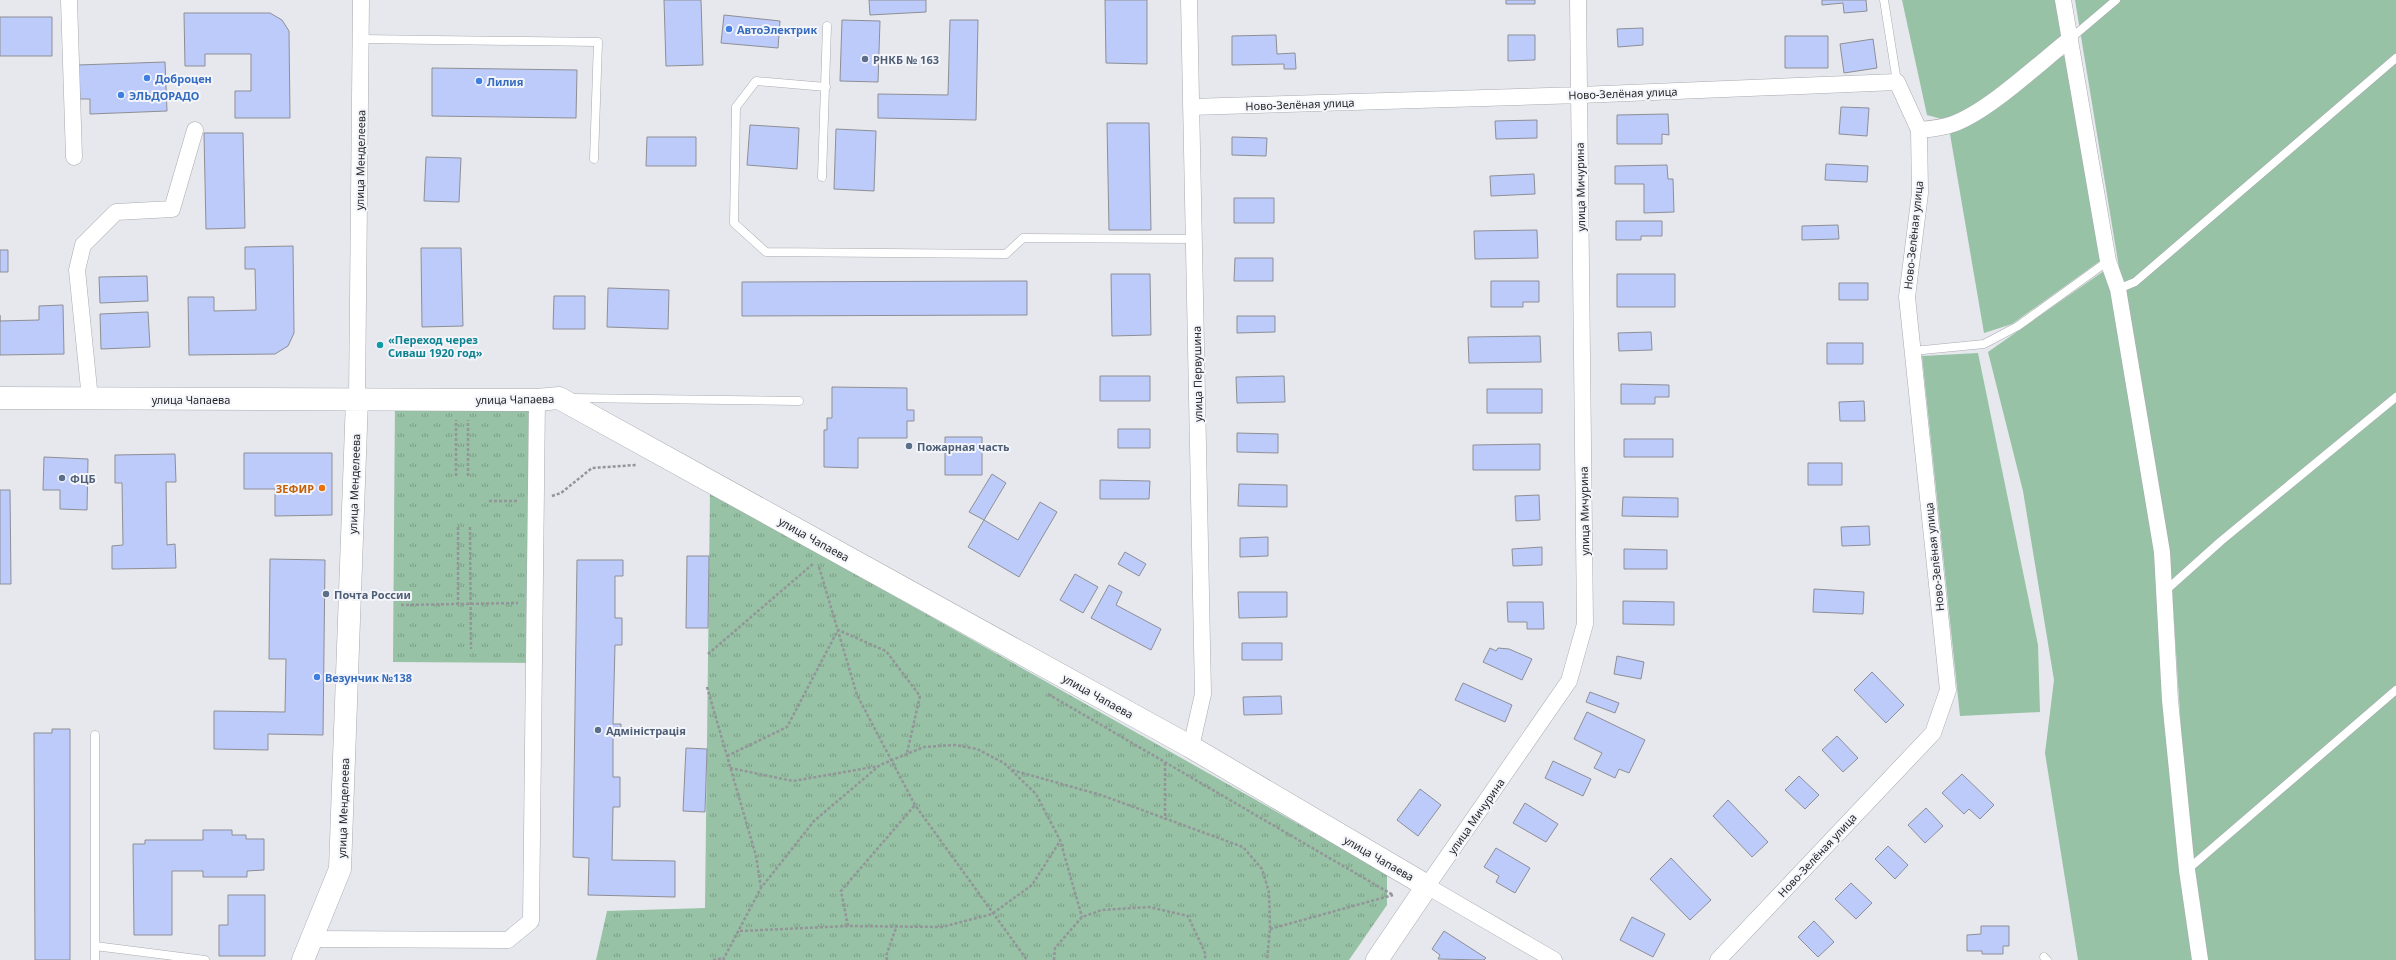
<svg xmlns="http://www.w3.org/2000/svg" width="2396" height="960" font-family="'Noto Sans',sans-serif">
<style>
.grass{fill:url(#grass-tufts)}
.garden{fill:#97c2a5}
.building{fill:#bdcbfb;stroke:#8e8f95}
.lines{fill:none;stroke-linecap:round;stroke-linejoin:round}
.service-casing{stroke:#a9abb0;stroke-width:9}
.minor-casing{stroke:#a9abb0;stroke-width:17}
.secondary-casing{stroke:#a9abb0;stroke-width:23}
.path{stroke:#939599;stroke-width:2.5;stroke-dasharray:3 2;stroke-linecap:butt}
.service{stroke:#fff;stroke-width:8}
.minor{stroke:#fff;stroke-width:16}
.secondary{stroke:#fff;stroke-width:22}
.shop-dot{fill:#3f7fe0;stroke:#f3f5fb;stroke-width:1.5}
.service-dot{fill:#5c6f8a;stroke:#f3f5fb;stroke-width:1.5}
.culture-dot{fill:#0f9aa8;stroke:#f3f5fb;stroke-width:1.5}
.food-dot{fill:#e8710a;stroke:#f3f5fb;stroke-width:1.5}
.labels{text-anchor:middle;dominant-baseline:central;stroke-width:4;stroke-linejoin:round;paint-order:stroke}
.shop-label{font-size:11px;font-weight:bold;fill:#366cbe;stroke:#f3f5fb;text-anchor:start}
.service-label{font-size:11px;font-weight:bold;fill:#4e5e75;stroke:#f3f5fb;text-anchor:start}
.street-label{font-size:11px;fill:#262729;stroke:#f3f5fb}
.culture-label{font-size:11px;font-weight:bold;fill:#0d838f;stroke:#f3f5fb;text-anchor:start}
.food-label{font-size:11px;font-weight:bold;fill:#c56008;stroke:#f3f5fb;text-anchor:end}
</style>
<defs>
<pattern id="grass-tufts" width="24" height="20" patternUnits="userSpaceOnUse"><rect width="24" height="20" fill="#97c2a5"/><path d="M3 7l-1-3M5 7V3M7 7l1-3M15 17l-1-3M17 17v-4M19 17l1-3" fill="none" stroke="#7b9e86"/></pattern>
</defs>
<rect width="100%" height="100%" fill="#e6e8ed"/>
<path class="grass" d="M395 399 537 400 536 663 393 662Z
M710 492 1387 874V905L1349 960H596L607 911 705 908Z"/>
<path class="garden" d="M1902 0H2057L2063 37 1996 93 1949 121 1927 115Z
M2075 0H2396V960H2204L2190 869 2172 590Z
M2067 55 2104 258 2012 324 1984 333 1950 134 1982 116 2057 57Z
M2108 268 2155 556 2193 960H2078L2045 753 2054 680 2023 491 1988 352Z
M1978 353 2038 645 2040 712 1960 716 1922 356Z"/>
<path class="building" d="M664 0H701L703 65 666 66Z
M869 0H926V12L870 15Z
M1105 0H1147V64L1106 63Z
M1506 0H1535V4H1506Z
M1822 0H1866L1867 11 1844 13 1843 3 1822 5Z
M184 13H270L282 20 289 31 290 118H235V91H251V54H205V66H185Z
M724 15 780 21 778 48 721 43Z
M0 17H52V56H0Z
M842 20 880 21 878 82 840 81Z
M950 20H978L976 120 878 118V94L948 95Z
M1643 28V45L1618 47 1617 29Z
M1276 35 1277 54 1295 53 1296 69H1284V64L1232 65V36Z
M1508 35H1535V60L1508 61Z
M1785 36H1828V68H1785Z
M1873 39 1877 68 1844 73 1840 44Z
M165 62 167 111 90 114V99H80L78 65Z
M432 68 577 70 576 118 432 116Z
M1841 107 1869 108 1867 136 1839 134Z
M1668 114 1669 135 1662 134V144H1617V115Z
M1537 120V138L1496 139 1495 121Z
M1107 123H1149L1151 230H1109Z
M750 125 799 128 797 169 747 165Z
M836 129 876 131 874 191 834 189Z
M204 133H243L245 228 206 229Z
M647 137H696V166H646Z
M1232 137 1267 138 1266 156 1232 155Z
M426 157 461 158 459 202 424 201Z
M1826 164 1868 166 1867 182 1825 180Z
M1667 165 1668 179H1673L1674 212 1644 213V184H1615V166Z
M1534 174 1535 194 1491 196 1490 176Z
M1234 198H1274V223H1234Z
M1616 221H1662V236H1641V240H1616Z
M1838 225 1839 239 1802 240V226Z
M1537 230 1538 258 1475 259 1474 231Z
M293 246 294 333 288 346 275 354 189 355 188 297H214V311L256 310 255 269H245V247Z
M421 248H461L463 326 422 327Z
M0 250H8V272H0Z
M1235 258H1273V281H1234Z
M1111 274H1150L1151 335 1112 336Z
M1617 274H1675V307H1617Z
M147 276 148 301 100 303 99 277Z
M1027 281V315L742 316V282Z
M1491 281H1539V302H1523V307H1491Z
M1839 283H1868V300H1839Z
M608 288 669 290 668 329 607 327Z
M554 296H585V329H553Z
M63 305 64 354 0 355V315V321L39 320V306Z
M148 312 150 347 101 349 100 314Z
M1237 316H1275V332L1237 333Z
M1651 332 1652 350 1619 351 1618 333Z
M1540 336 1541 362 1469 363 1468 337Z
M1827 343H1863V364H1827Z
M1100 376H1150V401H1100Z
M1284 376 1285 402 1237 403 1236 377Z
M1621 384 1669 385V397H1655V404H1621Z
M832 387 907 388V410H914V421H907V438H858V468L824 467V430H827V418H832Z
M1487 389H1542V413H1487Z
M1864 401 1865 421H1840L1839 402Z
M1118 429H1150V448H1118Z
M1237 433 1278 434V453L1237 452Z
M945 437H982V475H945Z
M1624 439H1673V457H1624Z
M1540 444V470H1473V445Z
M244 453H332V515L275 516V489H244Z
M175 454 176 482H166L167 545 175 544 176 568 112 569V546L123 545 122 483H115V455Z
M44 457 88 459 87 510 60 509V490H43Z
M1808 463H1842V485H1808Z
M992 474 1006 483 984 520 969 512Z
M1100 480 1150 481 1149 499H1100Z
M1239 484 1287 485V507L1238 506Z
M0 490H10L11 584H0Z
M1539 495 1540 520 1516 521 1515 496Z
M1623 497 1678 498V517L1622 516Z
M1040 502 1057 512 1019 577 968 547 984 520 1018 540Z
M1869 526 1870 545 1842 546 1841 527Z
M1268 537V556L1240 557V538Z
M1542 547V565L1513 566 1512 549Z
M1624 549 1667 550V569H1624Z
M1125 552 1146 564 1139 576 1118 564Z
M687 556H709L708 628H686Z
M270 559 325 560 323 735 268 734V750L214 749V711L285 712 286 659H269Z
M577 560H623V576H615V618H622V645H615L613 724H621V736H613V777H620V807H613L612 860 675 861V897L588 895 589 858 573 857Z
M1075 574 1098 587 1083 613 1060 600Z
M1109 585 1122 592 1116 605 1161 629 1151 650 1091 618Z
M1814 589 1864 592 1863 614 1813 612Z
M1238 592H1287V617L1239 618Z
M1623 601 1674 602V625L1623 624Z
M1507 602H1543L1544 629H1527V622H1508Z
M1242 643H1282V660H1242Z
M1490 648 1496 651 1498 648 1509 649 1532 659 1522 680 1483 662Z
M1617 656 1644 662 1641 679 1614 674Z
M1872 672 1904 705 1886 723 1854 690Z
M1463 683 1512 705 1505 722 1455 700Z
M1590 692 1619 703 1615 713 1586 702Z
M1281 696 1282 714 1244 715 1243 697Z
M1587 712 1645 740 1629 773 1619 769 1615 778 1594 768 1602 753 1574 739Z
M52 729H70V960H35L34 733H52Z
M1837 736 1858 758 1843 772 1822 750Z
M686 748 707 749 705 812 683 811Z
M1553 761 1591 779 1583 796 1545 778Z
M1962 774 1994 805 1980 819 1969 809 1964 814 1942 793Z
M1799 776 1819 795 1805 809 1785 790Z
M1420 789 1441 805 1418 836 1397 820Z
M1728 800 1768 842 1752 857 1713 816Z
M1525 803 1558 824 1546 842 1513 823Z
M1926 808 1943 826 1925 843 1908 825Z
M203 830H232V835H246V839H264V870L247 871V877H203V871H172V935H134L133 844H145V840H203Z
M1888 846 1908 865 1895 879 1875 859Z
M1496 848 1530 868 1515 893 1496 882 1499 876 1484 867Z
M1671 858 1711 900 1690 920 1650 879Z
M1851 883 1872 903 1856 919 1835 899Z
M228 895H265V956H219V925H228Z
M1632 917 1665 934 1653 957 1620 940Z
M1814 921 1834 942 1818 957 1798 937Z
M1981 926H2009V946H2003V954H1982V951H1967V935L1981 934Z
M1444 931 1486 958 1484 960 1438 959 1440 955 1432 949Z"/>
<g class="lines">
<defs>
<path id="service" d="M1884 0 1897 82
M361 39 598 42 594 159
M2070 39 2116 0
M826 87 756 81 736 107 734 223 766 252 1006 254 1023 238 1194 239
M822 177 827 26
M2118 289 2135 282 2396 58
M1913 351 1984 344 2018 326 2108 261
M572 398 799 401
M2164 592 2221 541 2396 397
M95 735V960
M2187 870 2396 690
M95 946 205 960
M2044 957 2047 960"/>
<path id="minor" d="M69 0 74 157
M1189 0 1203 694 1191 747
M2063 0 2108 261 2118 289 2162 552 2170 700 2187 870 2200 960
M1191 107 1580 95 1897 82 1919 130 1920 193 1907 297 1948 690 1933 733 1718 960
M1919 130C1930 129 1942 128 1953 124 1989 111 2038 64 2070 39
M90 399 77 270 83 245 116 212 172 209 195 130
M357 399 361 0
M312 939 508 940 531 921 537 400
M1554 960 1427 886 1569 681 1585 624 1578 0"/>
<path id="secondary" d="M0 398 537 400 559 398 1191 747 1427 886 1377 960
M303 960 340 869 357 399"/>
</defs>
<use href="#service" class="service-casing"/>
<use href="#minor" class="minor-casing"/>
<use href="#secondary" class="secondary-casing"/>
<path class="path" d="M456 476V420
M468 476V420
M552 496 561 493 592 468 636 465
M489 501H518
M458 527V603
M470 527 471 649
M819 567 857 695 915 805 1027 960
M401 605 518 603
M708 654 814 563
M707 687 756 856 761 888
M1048 694 1393 895
M727 756 787 727 838 630 886 651 920 696 907 753
M1165 763V820
M730 768 793 781 879 766
M1012 770 1101 795 1243 847 1262 869 1269 892 1270 929 1267 960
M848 926 841 891 915 805
M1270 929 1393 895
M740 931 848 926 942 927 992 914 1032 885 1060 841
M713 960 724 958
M723 960 761 888 814 821 880 765 924 747 955 745 977 749 1004 763 1036 794 1060 840 1082 917
M887 960 886 956 897 925
M1054 960 1055 948 1082 917 1102 910 1149 907 1188 916 1206 955 1204 960"/>
<use href="#service" class="service"/>
<use href="#minor" class="minor"/>
<use href="#secondary" class="secondary"/>
</g>
<g class="shop-dot">
<circle cx="729" cy="29" r="4"/>
<circle cx="147" cy="78" r="4"/>
<circle cx="479" cy="81" r="4"/>
<circle cx="121" cy="95" r="4"/>
<circle cx="317" cy="677" r="4"/>
</g>
<g class="service-dot">
<circle cx="865" cy="59" r="4"/>
<circle cx="909" cy="446" r="4"/>
<circle cx="62" cy="478" r="4"/>
<circle cx="326" cy="594" r="4"/>
<circle cx="598" cy="730" r="4"/>
</g>
<circle class="culture-dot" cx="380" cy="345" r="4"/>
<circle class="food-dot" cx="322" cy="488" r="4"/>
<g class="labels">
<g class="shop-label">
<text x="737" y="29">АвтоЭлектрик</text>
<text x="155" y="78">Доброцен</text>
<text x="487" y="81">Лилия</text>
<text x="129" y="95">ЭЛЬДОРАДО</text>
<text x="325" y="677">Везунчик №138</text>
</g>
<g class="service-label">
<text x="873" y="59">РНКБ № 163</text>
<text x="917" y="446">Пожарная часть</text>
<text x="70" y="478">ФЦБ</text>
<text x="334" y="594">Почта России</text>
<text x="606" y="730">Адміністрація</text>
</g>
<g class="street-label">
<text transform="translate(1623 93) rotate(-2)">Ново-Зелёная улица</text>
<text transform="translate(1300 104) rotate(-2)">Ново-Зелёная улица</text>
<text transform="translate(360 160) rotate(-89)">улица Менделеева</text>
<text transform="translate(1580 187) rotate(-91)">улица Мичурина</text>
<text transform="translate(1913 235) rotate(-84)">Ново-Зелёная улица</text>
<text transform="translate(1197 374) rotate(-91)">улица Первушина</text>
<text x="191" y="399">улица Чапаева</text>
<text transform="translate(515 399) rotate(-1)">улица Чапаева</text>
<text transform="translate(354 484) rotate(-88)">улица Менделеева</text>
<text transform="translate(1584 511) rotate(-91)">улица Мичурина</text>
<text transform="translate(814 539) rotate(29)">улица Чапаева</text>
<text transform="translate(1934 557) rotate(-96)">Ново-Зелёная улица</text>
<text transform="translate(1098 696) rotate(29)">улица Чапаева</text>
<text transform="translate(343 808) rotate(-88)">улица Менделеева</text>
<text transform="translate(1476 816) rotate(-55)">улица Мичурина</text>
<text transform="translate(1817 855) rotate(-47)">Ново-Зелёная улица</text>
<text transform="translate(1379 858) rotate(30)">улица Чапаева</text>
</g>
<g class="culture-label">
<text x="388" y="339">«Переход через<tspan x="388" dy="13">Сиваш 1920 год»</tspan></text>
</g>
<g class="food-label">
<text x="314" y="488">ЗЕФИР</text>
</g>
</g>
</svg>
